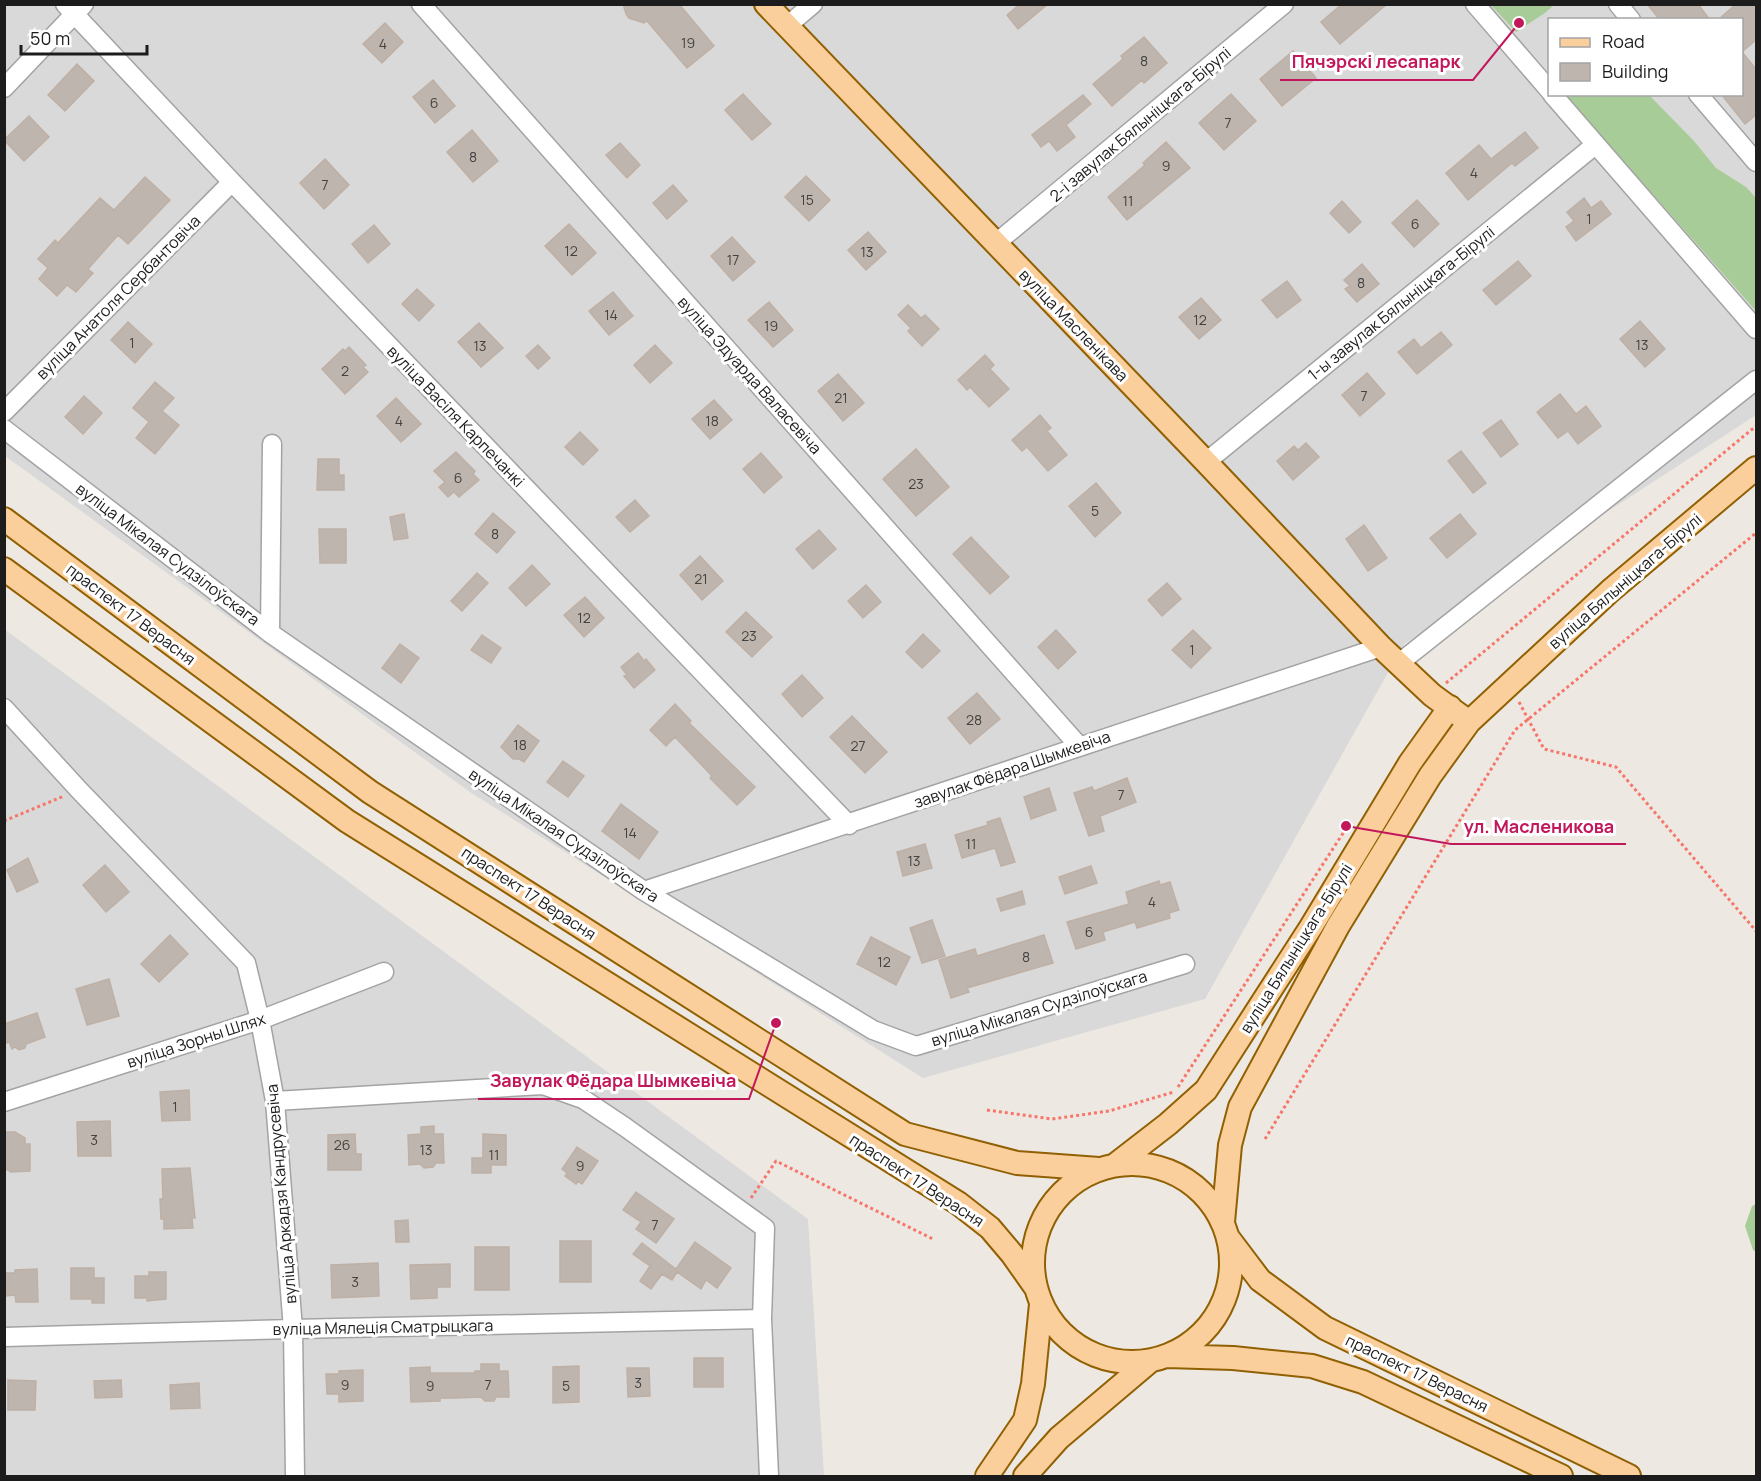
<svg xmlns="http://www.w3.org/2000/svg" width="1761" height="1481" font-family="Manrope,sans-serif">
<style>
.residential{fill:#dad9d9;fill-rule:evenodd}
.forest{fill:#a8cc97}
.building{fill:#beb5ae;stroke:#bfb0a5;stroke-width:1.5}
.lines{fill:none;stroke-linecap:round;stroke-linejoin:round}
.minor-casing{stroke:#a3a3a3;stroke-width:21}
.major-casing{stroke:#916003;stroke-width:26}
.path{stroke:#f7766a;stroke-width:3;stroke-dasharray:3 3;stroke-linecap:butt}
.minor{stroke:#fff;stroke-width:18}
.major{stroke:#facf9b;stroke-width:22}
.labels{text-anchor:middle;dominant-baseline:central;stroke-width:6;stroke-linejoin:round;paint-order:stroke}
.number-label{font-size:14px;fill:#444240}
.street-label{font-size:16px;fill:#1c1c1c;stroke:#fff}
.leader{fill:none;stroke:#c2185b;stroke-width:2}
.callout-dot{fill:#c2185b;stroke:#fff;stroke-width:2}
.callout-label{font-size:18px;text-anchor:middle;font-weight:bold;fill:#c2185b;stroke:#fff;stroke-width:6;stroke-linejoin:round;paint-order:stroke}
</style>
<rect width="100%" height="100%" fill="#ede9e2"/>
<path class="residential" d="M5 5H1756V415L1404 644 1205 999 923 1078 470 792 5 456ZM1550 20H1742V94H1550Z
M4 629 808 1219 824 1476H5Z"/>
<path class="forest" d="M1491 5H1554L1545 13 1516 32Z
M1565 95H1649L1694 141 1716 168 1746 187 1756 198V311Z
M1756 1204V1252L1753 1250 1745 1226 1752 1206Z"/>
<path class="building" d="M623 4H679L714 46 687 68 647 21 644 23 629 18 626 14Z
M1020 4H1048L1018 29 1007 15Z
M1342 4H1387L1340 44 1321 22Z
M1647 4H1698L1710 20H1660Z
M1736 4H1756V40L1742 52 1756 69V115L1745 124 1721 94H1742V20H1718Z
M385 23 403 42 382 63 363 44Z
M1144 37 1167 63 1144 83 1142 80 1112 106 1093 84 1123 59 1121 56Z
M1293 51 1316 78 1282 106 1260 79Z
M77 64 94 81 65 111 48 95Z
M433 80 455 106 435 123 413 97Z
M743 94 771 124 752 140 725 110Z
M1231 94 1256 121 1224 150 1199 123Z
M1083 95 1091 104 1066 125 1075 137 1057 151 1049 141 1041 147 1032 135Z
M29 116 49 137 24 161 4 140Z
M472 130 498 161 473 182 447 152Z
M1525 132 1538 148 1515 166 1512 163 1468 200 1446 173 1479 145 1491 159Z
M1166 142 1190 168 1127 220 1108 197 1145 165 1143 163Z
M620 143 640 165 627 178 606 155Z
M325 159 349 185 324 209 300 183Z
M806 176 830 200 809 221 785 197Z
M145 177 170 200 128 244 118 235 88 269 93 273 76 292 67 285 57 296 39 279 48 268 38 259 55 240 58 243 100 198 114 210Z
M673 185 687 201 667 219 653 203Z
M1584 198 1591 208 1601 201 1611 214 1576 241 1566 227 1574 221 1567 212Z
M1417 200 1439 224 1414 247 1392 223Z
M1342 201 1361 222 1349 233 1330 213Z
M569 224 596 253 572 275 545 246Z
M374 225 390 244 368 263 352 244Z
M868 232 886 252 866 270 848 250Z
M732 237 755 262 733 281 711 256Z
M1518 261 1531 276 1496 305 1483 290Z
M1362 264 1379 284 1357 302 1345 289 1350 286 1344 280Z
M1287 281 1301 300 1277 318 1262 300Z
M417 289 434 305 419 321 402 304Z
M613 292 633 316 609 335 589 311Z
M1201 298 1221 320 1199 339 1179 317Z
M769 302 793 330 773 347 748 320Z
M908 305 921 318 925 315 939 329 922 346 908 331 911 328 898 315Z
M1640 321 1665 349 1645 367 1620 339Z
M128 322 152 344 135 363 111 340Z
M479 323 503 348 481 367 458 342Z
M1441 332 1452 345 1417 374 1398 352 1414 339 1421 348Z
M538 345 550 358 538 369 526 356Z
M655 345 672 363 650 383 634 365Z
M349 347 366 365 363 367 368 372 345 394 322 369 343 349 345 351Z
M985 355 994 365 990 369 1009 389 989 407 970 387 967 390 958 380Z
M1367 373 1385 394 1360 416 1342 395Z
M838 374 864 403 843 421 818 391Z
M155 382 174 398 162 411 179 425 155 454 136 438 149 422 133 408Z
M1560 394 1576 414 1586 406 1601 426 1578 444 1568 431 1558 438 1537 412Z
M84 396 102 413 83 434 65 417Z
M396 398 421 424 401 442 377 416Z
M714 400 732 420 710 439 692 419Z
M1040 415 1051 428 1047 431 1067 455 1048 471 1027 447 1022 451 1012 440Z
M1501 420 1518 444 1501 457 1483 433Z
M580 432 598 450 583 465 565 447Z
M1306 443 1319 457 1293 480 1277 461 1294 446 1298 450Z
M916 449 949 487 916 516 883 479Z
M1461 451 1486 483 1473 493 1448 461Z
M456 452 475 471 473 474 479 480 459 497 454 492 448 497 439 487 445 482 434 471Z
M761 453 782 477 764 493 743 469Z
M318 459H339V475H344V490H317Z
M1096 483 1121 513 1095 537 1069 506Z
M635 500 649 516 630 532 616 517Z
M493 513 515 532 497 553 475 534Z
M404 514 408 538 394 540 390 517Z
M1460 514 1476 534 1447 558 1430 538Z
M1364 525 1387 558 1368 571 1346 539Z
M319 529H346V563H320Z
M819 530 836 549 813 569 796 549Z
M971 537 1009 577 990 594 953 554Z
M700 556 723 581 702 600 680 575Z
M532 565 550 584 526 606 509 588Z
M477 573 488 583 462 611 451 601Z
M1167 583 1181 599 1162 616 1148 600Z
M866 585 881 602 863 618 848 601Z
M585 597 604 618 584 637 564 615Z
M746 612 772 637 752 657 726 632Z
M1056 630 1076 652 1058 669 1038 647Z
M1193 630 1211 648 1191 668 1172 650Z
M923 634 940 651 922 668 906 652Z
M482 635 501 648 491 663 471 650Z
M400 644 419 658 401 683 382 668Z
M638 653 644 661 646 659 655 670 634 688 624 676 627 675 621 667Z
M802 675 823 698 802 717 782 694Z
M977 693 1000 719 970 744 948 718Z
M675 704 691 721 689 723 755 787 737 805 710 778 712 776 675 737 666 746 650 730Z
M852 716 887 752 865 773 830 737Z
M518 725 539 741 524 762 519 759H513L501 747Z
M563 761 584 776 568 797 547 782Z
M1127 778 1136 802 1100 816 1104 831 1089 836 1074 793 1092 787 1094 791Z
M1049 788 1056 810 1031 819 1024 797Z
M621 804 658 832 639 859 602 831Z
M1000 818 1015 862 1001 866 995 848 962 858 955 835 988 825 987 822Z
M925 844 932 868 903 876 897 852Z
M28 858 38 882 17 892 7 870Z
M105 865 129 892 106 912 83 885Z
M1091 866 1097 883 1065 894 1059 877Z
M1159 881 1160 885 1170 882 1179 910 1169 913 1170 918 1137 928 1135 922 1103 932 1105 940 1076 949 1067 922 1129 904 1126 892Z
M1022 891 1025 904 1001 911 997 899Z
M932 920 945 956 922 963 910 928Z
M170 935 188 954 159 982 141 964Z
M1044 935 1053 963 967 988 969 992 951 998 939 960 975 949 977 956Z
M871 937 910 957 896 985 857 964Z
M109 979 119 1016 87 1025 76 989Z
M37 1013 45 1037 26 1044 25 1048 19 1050 15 1047 12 1049 9 1042 4 1044V1024Z
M189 1090 190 1120 162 1121 160 1092Z
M110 1121 111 1156H78L77 1122Z
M434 1126V1134H443L444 1163H436L433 1167 424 1168 420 1164 409 1165 408 1135 421 1134V1127Z
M4 1132H15L25 1138V1144H30V1171L11 1172 4 1168Z
M355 1134 356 1154H361V1170H328V1135Z
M483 1134 506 1135V1165H491V1173H472V1158H483Z
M577 1147 598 1161 582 1184 578 1181 576 1184 565 1176 567 1173 562 1169Z
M190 1168 195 1218H192L193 1228 164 1229V1219H161L160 1199H163L162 1169Z
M636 1192 674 1219 656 1243 636 1229 641 1222 623 1210Z
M408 1220 409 1242H396L395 1221Z
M560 1241H591V1282H560Z
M695 1242 731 1268 717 1288 706 1280 701 1289 677 1272 672 1280 662 1274 651 1289 640 1281 650 1266 633 1254 642 1243 676 1269Z
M475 1247H509V1290H475Z
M378 1263 379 1296 332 1298 331 1265Z
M450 1264V1287H437V1298L411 1299 410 1265Z
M71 1268H94V1278H104V1303H92V1299H71Z
M37 1269 38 1302H16L15 1295 6 1296 5 1273H15V1270Z
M149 1272H166V1299L147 1301V1298H135V1276H149Z
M694 1358H723V1387H694Z
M481 1364H499V1371H508L509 1397H496L494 1401H485L481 1397 455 1398H440V1401L411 1402 410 1368 430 1367V1373H475V1371H481Z
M579 1366V1402L553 1403V1367Z
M627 1368H649L650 1396 628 1397Z
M363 1370V1401L339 1402V1394H327L326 1374H339V1371Z
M8 1380 36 1381 35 1410H8Z
M121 1380 122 1397 95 1398 94 1381Z
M199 1383 200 1408 171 1409 170 1385Z"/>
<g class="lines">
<defs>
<path id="minor" d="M65 4 232 182 849 825
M421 4 1079 746
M1475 4 1550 91
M1618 4 1631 20
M787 26 813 4
M4 88 84 4
M1552 94 1756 329
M1698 94 1756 162
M995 244 1284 4
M4 412 232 182
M4 429 270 633 644 891 873 1030 916 1046 1185 964
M1206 462 1595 145
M270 633 272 444
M1398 664 1756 380
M4 708 79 790 246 963 260 1020 275 1101 293 1329 295 1476
M644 891C890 812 1135 728 1381 647
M275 1101 543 1085 583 1099 625 1127 765 1228 762 1319 769 1476
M4 1102 260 1020 384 972
M4 1337 293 1329 762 1319"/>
<path id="major" d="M766 4 1206 462 1381 647 1432 695 1469 722 1610 591 1756 468
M4 519 370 792 905 1134 1017 1163 1099 1169
M4 569 347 821 958 1203 990 1228 1012 1254 1036 1288
M1033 1263a99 99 0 1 1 198 0a99 99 0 1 1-198 0Z
M1115 1165 1168 1124 1206 1090 1311 927 1410 763 1450 707
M1223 1222 1230 1145 1240 1107 1338 926 1430 776 1469 722
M1229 1239 1260 1280 1325 1328 1629 1476
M1167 1356 1233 1358 1312 1366 1363 1382 1561 1476
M987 1476 1025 1420 1033 1384 1041 1304
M1025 1476 1059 1438 1150 1361"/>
</defs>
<use href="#minor" class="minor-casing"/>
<use href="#major" class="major-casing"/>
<path class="path" d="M1446 683 1756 426
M1519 702 1544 749 1616 767 1756 931
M4 821 64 796
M1178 1087 1349 824
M987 1110 1052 1119 1109 1111 1174 1092
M1265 1139 1515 730 1756 533
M751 1198 776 1161 933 1239"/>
<use href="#minor" class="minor"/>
<use href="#major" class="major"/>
</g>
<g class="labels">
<g class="number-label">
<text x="688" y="42">19</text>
<text x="383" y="43">4</text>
<text x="1144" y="60">8</text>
<text x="434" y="102">6</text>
<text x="1228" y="122">7</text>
<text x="473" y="156">8</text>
<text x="1166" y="165">9</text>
<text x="1474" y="172">4</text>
<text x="325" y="184">7</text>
<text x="807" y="199">15</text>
<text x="1128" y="200">11</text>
<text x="1589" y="218">1</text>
<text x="1415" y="223">6</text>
<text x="571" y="250">12</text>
<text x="867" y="251">13</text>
<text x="733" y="259">17</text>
<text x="1361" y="282">8</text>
<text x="611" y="314">14</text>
<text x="1200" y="319">12</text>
<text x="771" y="325">19</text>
<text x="132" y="342">1</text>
<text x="1642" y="344">13</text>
<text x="480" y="345">13</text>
<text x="345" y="370">2</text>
<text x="1364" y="395">7</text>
<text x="841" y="397">21</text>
<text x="399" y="420">4</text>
<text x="712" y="420">18</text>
<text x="458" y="477">6</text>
<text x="916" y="483">23</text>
<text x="1095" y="510">5</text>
<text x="495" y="533">8</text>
<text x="701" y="578">21</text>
<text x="584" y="617">12</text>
<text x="749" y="635">23</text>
<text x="1192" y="649">1</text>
<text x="974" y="719">28</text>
<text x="520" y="744">18</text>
<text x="858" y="745">27</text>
<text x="1121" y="794">7</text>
<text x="630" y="832">14</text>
<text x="971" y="843">11</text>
<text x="914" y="860">13</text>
<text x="1152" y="901">4</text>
<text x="1089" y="931">6</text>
<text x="1026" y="956">8</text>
<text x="884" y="961">12</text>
<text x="175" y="1106">1</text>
<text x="94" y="1139">3</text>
<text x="342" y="1144">26</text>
<text x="426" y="1149">13</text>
<text x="494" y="1154">11</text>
<text x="580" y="1165">9</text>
<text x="655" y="1224">7</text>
<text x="355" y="1281">3</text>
<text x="638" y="1382">3</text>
<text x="345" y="1384">9</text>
<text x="488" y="1384">7</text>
<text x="430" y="1385">9</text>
<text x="566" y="1385">5</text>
</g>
<g class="street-label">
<text transform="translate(1140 124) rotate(-40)">2-і завулак Бялыніцкага-Бірулі</text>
<text transform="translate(118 297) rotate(-45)">вуліца Анатоля Сербантовіча</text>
<text transform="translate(1401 303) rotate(-39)">1-ы завулак Бялыніцкага-Бірулі</text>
<text transform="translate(1074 325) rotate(46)">вуліца Масленікава</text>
<text transform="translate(750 375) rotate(48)">вуліца Эдуарда Валасевіча</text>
<text transform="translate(456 416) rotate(46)">вуліца Васіля Карпечанкі</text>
<text transform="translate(168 554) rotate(37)">вуліца Мікалая Судзілоўскага</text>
<text transform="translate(1625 581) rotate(-41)">вуліца Бялыніцкага-Бірулі</text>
<text transform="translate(131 614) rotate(37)">праспект 17 Верасня</text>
<text transform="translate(1012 769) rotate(-19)">завулак Фёдара Шымкевіча</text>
<text transform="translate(564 835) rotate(34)">вуліца Мікалая Судзілоўскага</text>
<text transform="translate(529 893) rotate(33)">праспект 17 Верасня</text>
<text transform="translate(1296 948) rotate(-58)">вуліца Бялыніцкага-Бірулі</text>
<text transform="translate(1039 1008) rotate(-17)">вуліца Мікалая Судзілоўскага</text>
<text transform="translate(196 1040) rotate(-18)">вуліца Зорны Шлях</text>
<text transform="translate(917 1180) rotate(33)">праспект 17 Верасня</text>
<text transform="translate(281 1194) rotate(-95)">вуліца Аркадзя Кандрусевіча</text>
<text transform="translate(383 1327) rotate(-1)">вуліца Мялеція Сматрыцкага</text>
<text transform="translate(1417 1373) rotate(26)">праспект 17 Верасня</text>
</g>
</g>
<path class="leader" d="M1519 23L1473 80H1280M1346 826L1451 844H1626M776 1023L749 1099H478"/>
<g class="callout-dot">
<circle cx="1519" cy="23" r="6"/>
<circle cx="1346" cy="826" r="6"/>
<circle cx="776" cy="1023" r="6"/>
</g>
<g class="callout-label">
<text x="1376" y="68">Пячэрскі лесапарк</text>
<text x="1539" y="833">ул. Масленикова</text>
<text x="613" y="1087">Завулак Фёдара Шымкевіча</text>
</g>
<rect width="1761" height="1481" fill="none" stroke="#1c1c1c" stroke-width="12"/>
<rect x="1548" y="18" width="195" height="78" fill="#ffffff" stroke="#a4a4a4" stroke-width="1.5"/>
<rect x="1560" y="38" width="30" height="9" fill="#facf9b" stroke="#a4a4a4" stroke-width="1.5"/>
<text x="1602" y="48" font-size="18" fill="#1c1c1c">Road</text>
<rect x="1560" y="63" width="30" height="18" fill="#beb5ae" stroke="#a4a4a4" stroke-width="1.5"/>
<text x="1602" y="78" font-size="18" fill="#1c1c1c">Building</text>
<path d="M21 45v9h126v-9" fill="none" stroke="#1c1c1c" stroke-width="3"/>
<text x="30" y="45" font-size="18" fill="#1c1c1c" stroke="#ffffff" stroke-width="4.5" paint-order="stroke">50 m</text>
</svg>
